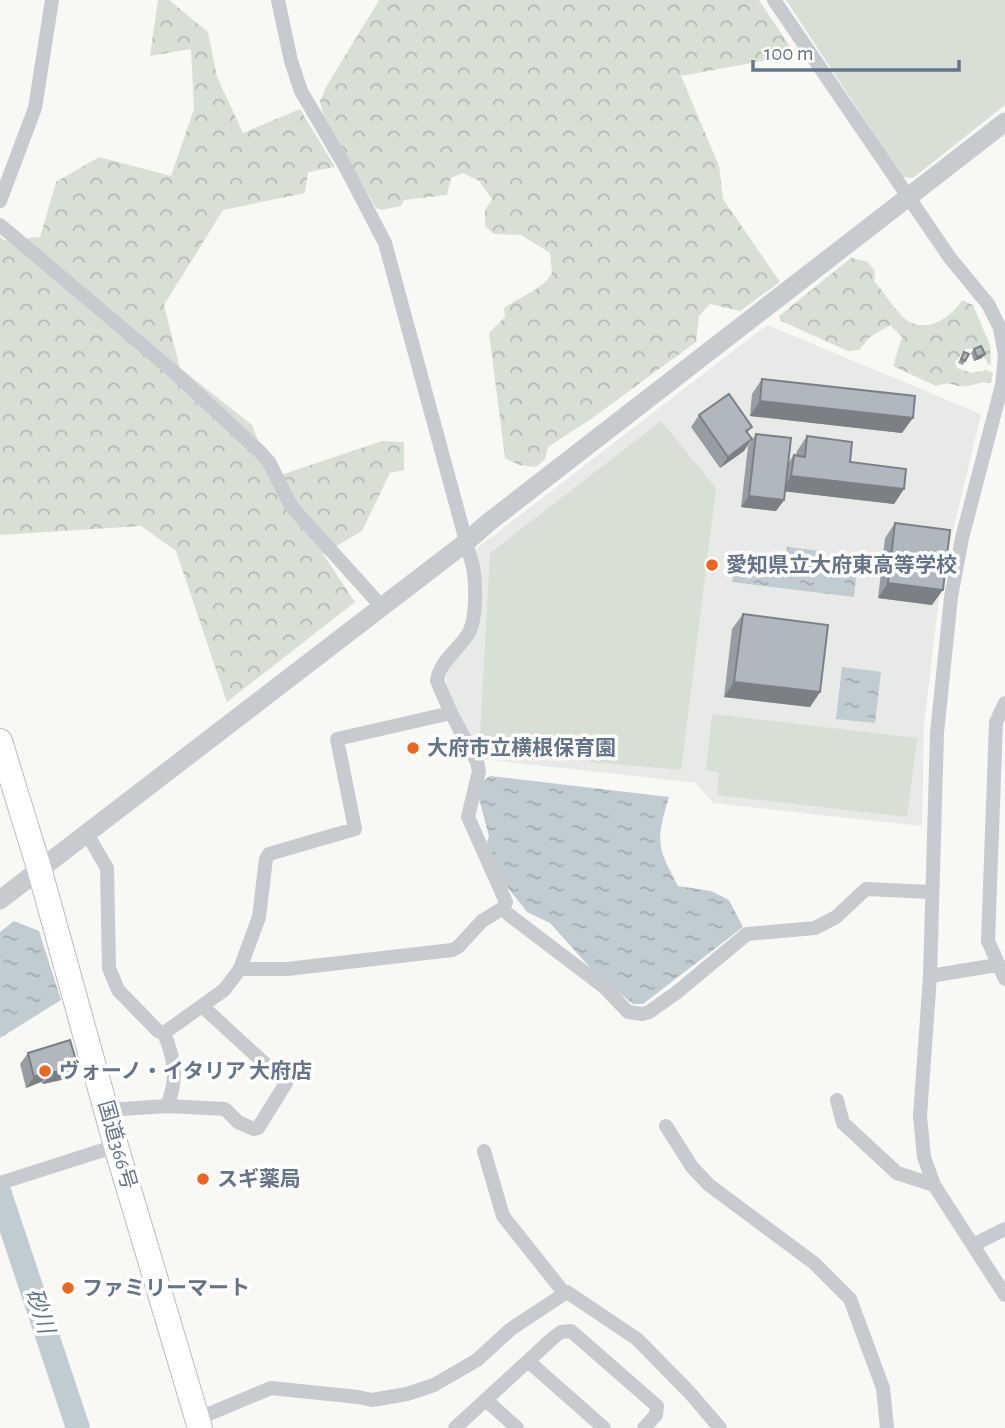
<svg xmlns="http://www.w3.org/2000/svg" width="1005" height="1428" font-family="'Alegreya Sans','Noto Sans JP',sans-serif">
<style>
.built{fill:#e8eae8}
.forest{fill:url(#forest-crowns)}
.park{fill:#d8e0d5}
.water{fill:url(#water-ripples)}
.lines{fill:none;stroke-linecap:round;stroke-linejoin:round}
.river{stroke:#c1ccd2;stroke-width:24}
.trunk-casing{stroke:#b9bcc0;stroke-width:26}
.minor{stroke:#c7cace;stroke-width:14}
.tertiary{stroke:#c7cace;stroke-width:19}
.trunk{stroke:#fff;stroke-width:24}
.wall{fill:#979da3}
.shaded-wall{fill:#7b8085}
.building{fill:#b0b7be;stroke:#7b8085;stroke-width:2}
.poi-dot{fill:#ef651e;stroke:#fff;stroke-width:2.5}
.labels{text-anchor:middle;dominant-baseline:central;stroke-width:7;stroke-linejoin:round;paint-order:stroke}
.poi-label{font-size:21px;font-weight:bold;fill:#657488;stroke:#fff;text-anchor:start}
.street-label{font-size:21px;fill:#657488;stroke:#fff}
.water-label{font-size:23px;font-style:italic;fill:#607783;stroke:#fff}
</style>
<defs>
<pattern id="forest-crowns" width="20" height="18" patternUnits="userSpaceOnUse" patternTransform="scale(1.75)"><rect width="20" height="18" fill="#d8e0d5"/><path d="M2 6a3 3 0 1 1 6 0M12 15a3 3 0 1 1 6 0" fill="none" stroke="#b3bab3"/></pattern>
<pattern id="water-ripples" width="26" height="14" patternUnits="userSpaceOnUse" patternTransform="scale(1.75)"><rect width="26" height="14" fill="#c1ccd2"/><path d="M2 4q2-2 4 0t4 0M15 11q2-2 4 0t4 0" fill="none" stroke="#a0aab0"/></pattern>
</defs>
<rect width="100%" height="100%" fill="#f8f8f5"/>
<path class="built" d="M767 325 981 414 941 581 924 724 922 826 713 803 696 783 480 759 445 692 447 668 475 632 482 583 476 549Z"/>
<path class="forest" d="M158 0H169L208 32 217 77 243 133 300 109 335 167 308 172 305 193 223 210 164 305 180 368 252 425 272 478 382 441 404 442V470L390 473 362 531 323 554 355 602 227 702 176 551 141 526 0 535V237L4 240 40 237 56 182 99 157 171 176 194 109 191 49 150 56Z
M379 0H759L791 48 789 56 681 76 719 166 723 199 780 282 740 311 710 304 699 316 696 342 591 419 548 447 545 459 536 467 519 465 505 458 489 333 505 317 504 308C521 296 542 290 552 273L550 253 521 235 494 234 485 226V210L492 199 479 181 463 173 451 178 447 195 404 200 401 206 382 210 376 208 324 118 320 101 326 87Z
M851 258 868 262 875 271 874 281C884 292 892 306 902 316 921 336 950 320 962 300L973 305 990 345 991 363 989 365 978 348 966 349 955 362 957 368 972 373 986 370 993 373 991 383C979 381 977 385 966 386 953 388 953 380 936 386L893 366 902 337 890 325 870 337 859 350 848 351 781 321 779 316Z"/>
<path class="park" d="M786 0H1005V105L913 178 902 177Z
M661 421 716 488 681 770 479 752 490 553Z
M712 714 917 738 907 817 717 795 719 772 706 770Z"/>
<path class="water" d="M787 547 822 551 820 571 856 576 854 597 732 582 735 560 784 566Z
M842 667 881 672 875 723 836 719Z
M490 776 669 797C656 841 656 845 678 886L711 891 729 900 743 927 643 1004H633L594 972 550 923 527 912 504 883 487 842 489 836 479 799 484 780Z
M14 921 39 931 61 1000 0 1038V932Z"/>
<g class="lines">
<path class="river" d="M0 1194 78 1428"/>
<defs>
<path id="trunk" d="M0 741 39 868 116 1146 200 1428"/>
</defs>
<use href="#trunk" class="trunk-casing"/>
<path class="minor" d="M278 0 291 61 301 91 346 168 385 243 473 567C476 583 477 620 468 634 459 649 439 662 437 681L451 713 477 762 479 771 468 817 506 902 503 908 508 914 604 987 628 1012 642 1014 649 1012 676 993 747 934 815 928 836 917 866 889 931 892
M774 0 950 258 988 304 1000 328 1005 356 1002 385 962 538 951 597 937 733 930 976 920 1116 924 1157 934 1185 1005 1295
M0 201 35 108 52 0
M0 225 174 372 260 452 269 462 291 506 382 607
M1005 703 996 722 988 941 1005 979
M87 834 107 868 109 968 118 990 158 1031 164 1033C175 1060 178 1079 167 1106L107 1110
M240 969 259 917 266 859 269 854 355 829 337 739 451 713
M930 976 997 965
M164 1033 224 990 240 969H287L452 950 458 947 482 921 503 908
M837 1100 843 1123 897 1173 934 1185
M167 1106 225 1109 238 1122 254 1129 258 1128 286 1083 202 1006
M666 1126 692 1167 709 1185 814 1263 850 1299 883 1388 887 1428
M484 1151 503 1216 565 1294
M0 1183 116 1146
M973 1245 1005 1229
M528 1361 604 1428
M486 1400 517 1428
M197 1419 271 1388 358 1397 372 1400 407 1394 434 1385 477 1360 511 1329 567 1292 637 1339 690 1393 720 1428
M455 1428 553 1338 561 1332 571 1331 657 1406 656 1415 644 1428"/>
<path class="tertiary" d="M0 900 465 543 489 522 1005 122"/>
<use href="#trunk" class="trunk"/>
</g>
<path class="wall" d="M974 349 982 358 974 361 971 353Z
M964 352 965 361 963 365 958 363Z
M762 379 902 433 750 416 752 394Z
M699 415 752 427 747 433 744 451 720 468 691 427Z
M756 434 788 463 794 455H796L797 451 807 436 850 462 904 489 894 504 785 491 784 500 776 511 741 507 748 446Z
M895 523 932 605 878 598 885 538Z
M743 614 820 692 810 707 724 697 732 629Z
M28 1053 70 1078 43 1084 41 1082 26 1088 20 1064Z"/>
<path class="shaded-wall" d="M985 354 982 358 974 361 977 357Z
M760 401 913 418 902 433 750 416Z
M752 439 744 451 720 468 728 457Z
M791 476 904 489 894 504 781 491Z
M749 496 784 500 776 511 741 507Z
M888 583 943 590 932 605 878 598Z
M734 682 820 692 810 707 724 697Z
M78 1067 70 1078 43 1084 51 1073Z
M49 1071 41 1082 26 1088 34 1077Z"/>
<path class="building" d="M981 346 985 354 977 357 974 349Z
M964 352 969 354 965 361 961 359Z
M762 379 915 396 913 418 760 401Z
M729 394 752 427 746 431 752 439 728 457 699 415Z
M756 434 791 438 784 500 749 496Z
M807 436 852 442 850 462 906 469 904 489 791 476 794 455 805 457Z
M895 523 950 530 943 590 888 583Z
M743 614 828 625 820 692 734 682Z
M70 1040 78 1067 51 1073 49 1071 34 1077 28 1053Z"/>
<g class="poi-dot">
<circle cx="712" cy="565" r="7"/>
<circle cx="413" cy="748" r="7"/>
<circle cx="45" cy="1071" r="7"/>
<circle cx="203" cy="1179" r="7"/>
<circle cx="68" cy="1288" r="7"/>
</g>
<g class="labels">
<g class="poi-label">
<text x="726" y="565">愛知県立大府東高等学校</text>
<text x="427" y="748">大府市立横根保育園</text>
<text x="59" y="1071">ヴォーノ・イタリア 大府店</text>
<text x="217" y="1179">スギ薬局</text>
<text x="82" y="1288">ファミリーマート</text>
</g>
<g class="street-label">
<text transform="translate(117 1145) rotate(74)">国道366号</text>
</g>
<g class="water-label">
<text transform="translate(39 1311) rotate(72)">砂川</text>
</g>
</g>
<path d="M753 60v10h206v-10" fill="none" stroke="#657488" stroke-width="3.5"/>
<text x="764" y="60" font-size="21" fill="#657488" stroke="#ffffff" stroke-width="5" paint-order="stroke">100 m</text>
</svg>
